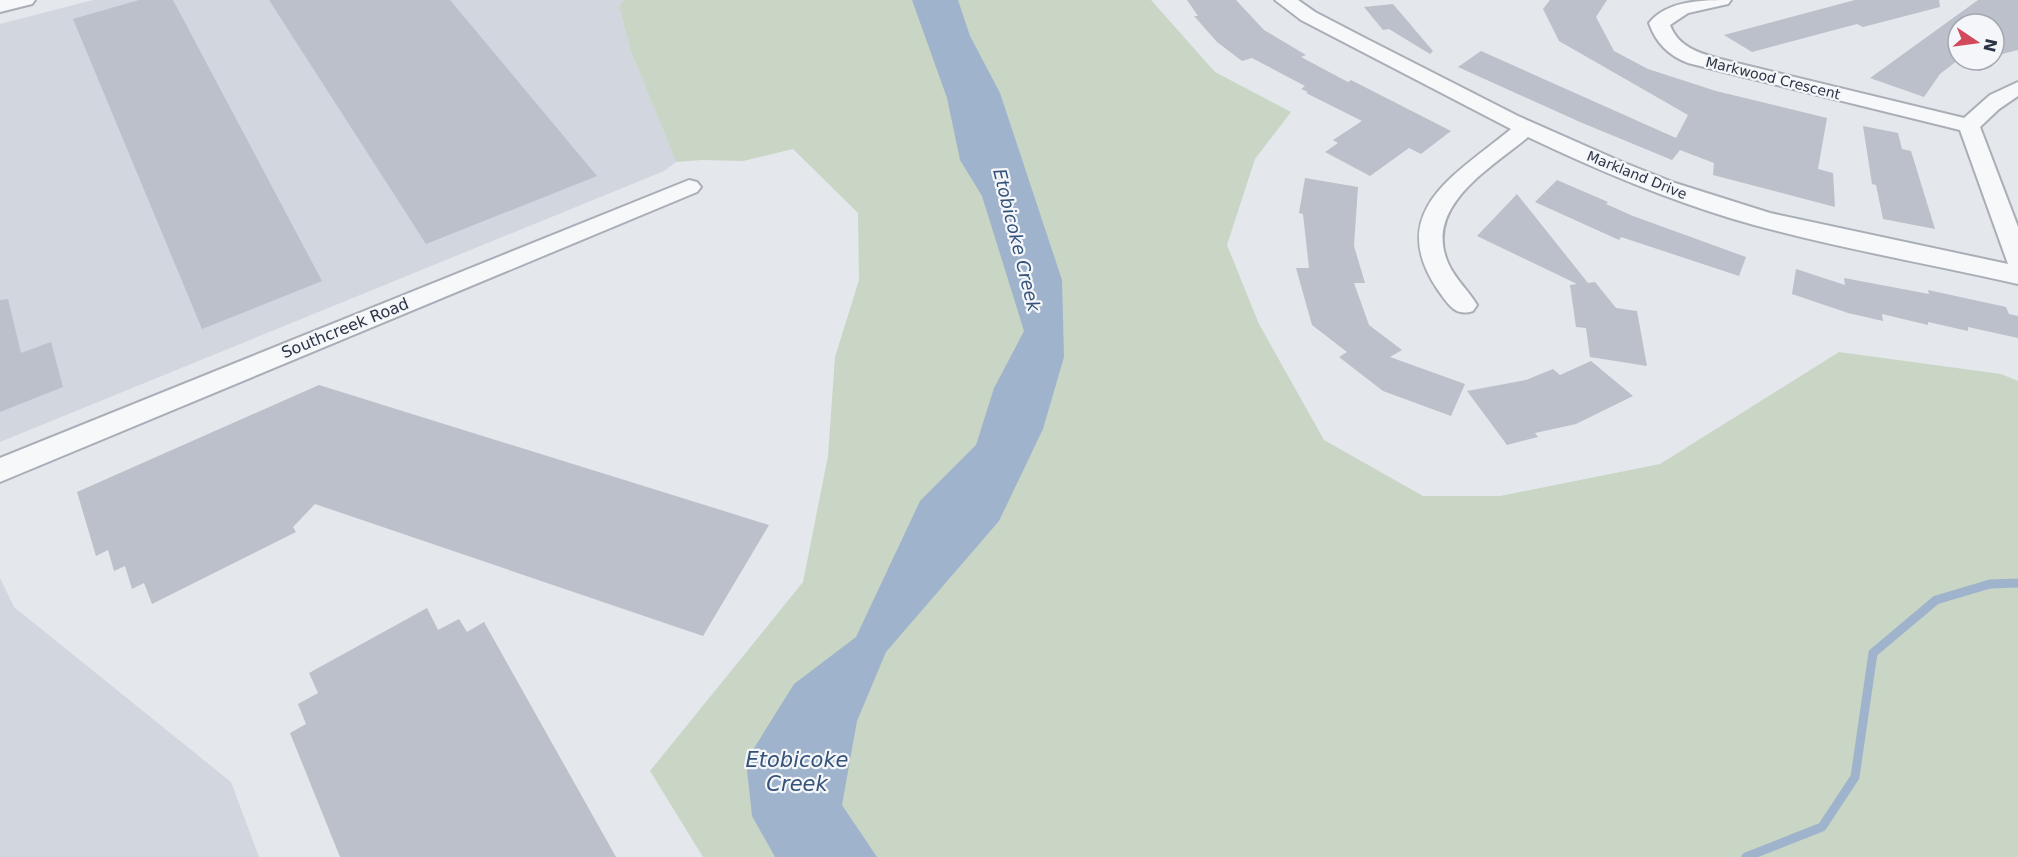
<svg xmlns="http://www.w3.org/2000/svg" width="2018" height="857" font-family="'DejaVu Sans',sans-serif">
<style>
.built{fill:#d2d6de}
.green{fill:#c9d6c5}
.water{fill:#9fb4cc}
.lines{fill:none;stroke-linecap:round;stroke-linejoin:round}
.stream{stroke:#9fb4cc;stroke-width:9}
.building{fill:#bbc0ca}
.street-casing{stroke:#a9aeb7;stroke-width:4}
.street{fill:#f7f8fa;fill-rule:evenodd}
.labels{text-anchor:middle;dominant-baseline:central;stroke-width:4.5;stroke-linejoin:round;paint-order:stroke}
.far-street-label{font-size:14px;fill:#2b3445;stroke:#f4f6f9}
.street-label{font-size:16px;fill:#2b3445;stroke:#f4f6f9}
.water-label{font-size:18px;font-style:italic;fill:#34527a;stroke:#f4f6f9}
.near-water-label{font-size:21px;font-style:italic;fill:#34527a;stroke:#f4f6f9}
</style>
<rect width="100%" height="100%" fill="#e4e7ec"/>
<path class="built" d="M93 0H624L619 6 630 49 676 162 664 171 0 442V24Z
M0 578 14 607 231 782 259 857H0Z"/>
<path class="green" d="M624 0H1151L1215 72 1291 112 1255 159 1227 245 1259 324 1324 440 1423 496H1500L1660 464 1839 352 2001 374 2018 381V857H703L650 771 803 582 828 456 835 357 859 280 858 213 793 149 743 161 702 160 676 162 630 49 619 6Z"/>
<path class="water" d="M912 0H958L970 36 1000 93 1062 280 1064 357 1043 429 999 521 886 652 857 721 842 805 877 857H775L752 816 746 761 794 684 856 637 920 501 976 445 994 388 1024 331 982 196 960 160 947 98Z"/>
<g class="lines">
<path class="stream" d="M1746 857 1822 827 1855 777 1873 653 1936 600 1990 584 2018 583"/>
</g>
<path class="building" d="M139 0H173L322 281 202 329 73 19Z
M269 0H450L597 176 426 244Z
M1187 0H1236L1264 30 1306 55 1301 57 1348 82 1351 80 1451 131 1421 154 1409 148 1370 176 1325 152 1338 143 1333 140 1362 121 1306 93 1308 92 1301 89 1305 86 1252 58 1242 61 1217 42 1194 16H1198Z
M1550 0H1607L1596 17 1614 51 1648 69 1716 91 1827 118 1818 169 1833 173 1835 207 1713 175 1714 163 1680 150 1672 160 1580 122 1458 67 1481 51 1676 138 1688 115 1559 41 1543 9Z
M1855 0H1939L1940 7 1863 27 1857 24 1752 52 1724 35Z
M1978 0H2018V50L1994 56V24H1958V60L1940 74 1924 97 1870 78Z
M1393 4 1433 51 1430 54 1389 29 1383 30 1364 7Z
M1863 126 1898 133 1902 149 1911 151 1935 229 1883 219 1876 185 1872 184Z
M1305 178 1358 187 1354 246 1365 283H1354L1369 325 1402 350 1390 357 1465 384 1451 416 1383 391 1339 357 1347 352 1312 325 1296 268H1309L1303 214 1299 213Z
M1557 180 1608 202 1606 204 1633 216 1746 257 1739 276 1621 237 1619 240 1535 202Z
M1517 194 1588 283 1595 282 1616 308 1637 311 1647 366 1590 357 1586 328 1576 327 1570 285 1577 284 1477 236Z
M1796 269 1845 285 1844 278 1929 294 1928 290 2006 307 2009 314 2018 316V338L1968 327V331L1928 322V325L1882 314 1883 321 1848 313 1792 294Z
M8 299 21 353 51 342 63 387 0 412V300Z
M1591 361 1633 396 1576 424 1535 433 1538 437 1507 445 1467 391 1526 380 1553 369 1560 375Z
M319 385 769 525 703 636 315 504 293 527 296 532 152 604 144 583 132 589 125 566 114 571 108 550 96 556 77 492Z
M427 608 438 630 459 619 467 632 484 622 616 857H340L290 733 306 724 298 704 318 693 309 673Z"/>
<g class="lines">
<defs>
<path id="street" d="M0 0H35L32 4 0 12Z
M1275 0H1298L1315 12 1365 38 1518 116 1622 162 1675 183 1770 213 2008 264 1960 130 1688 63C1668 55 1656 43 1649 23 1667 0 1704 0 1731 0L1728 4 1688 13 1670 25C1678 47 1699 53 1720 59L1964 118 1990 95 2018 82V96L1999 109 1980 127 2018 227V284C1922 262 1824 246 1730 218 1661 197 1593 168 1528 137 1491 168 1423 206 1448 263 1455 279 1468 290 1477 305L1473 311C1455 317 1448 304 1438 290 1384 211 1457 174 1511 129L1301 20Z
M689 180 697 182 701 187 697 192 0 482V458Z"/>
</defs>
<use href="#street" class="street-casing"/>
<use href="#street" class="street"/>
</g>
<g class="labels">
<g class="far-street-label">
<text transform="translate(1773 78) rotate(14)">Markwood Crescent</text>
<text transform="translate(1637 175) rotate(22)">Markland Drive</text>
</g>
<g class="street-label">
<text transform="translate(345 328) rotate(-22)">Southcreek Road</text>
</g>
<g class="water-label">
<text transform="translate(1017 240) rotate(76)">Etobicoke Creek</text>
</g>
<g class="near-water-label">
<text x="797" y="760">Etobicoke<tspan x="797" dy="24">Creek</tspan></text>
</g>
</g>
<g transform="translate(1976 42) rotate(103)"><circle r="28" fill="#f4f6f9" stroke="#a4a8b1" stroke-width="1.5"/>
<path d="M0-4.5L10 22L0 15L-10 22Z" fill="#d1495b"/>
<text y="-9" font-size="16" font-weight="bold" text-anchor="middle" fill="#2b3445">N</text>
</g>
</svg>
